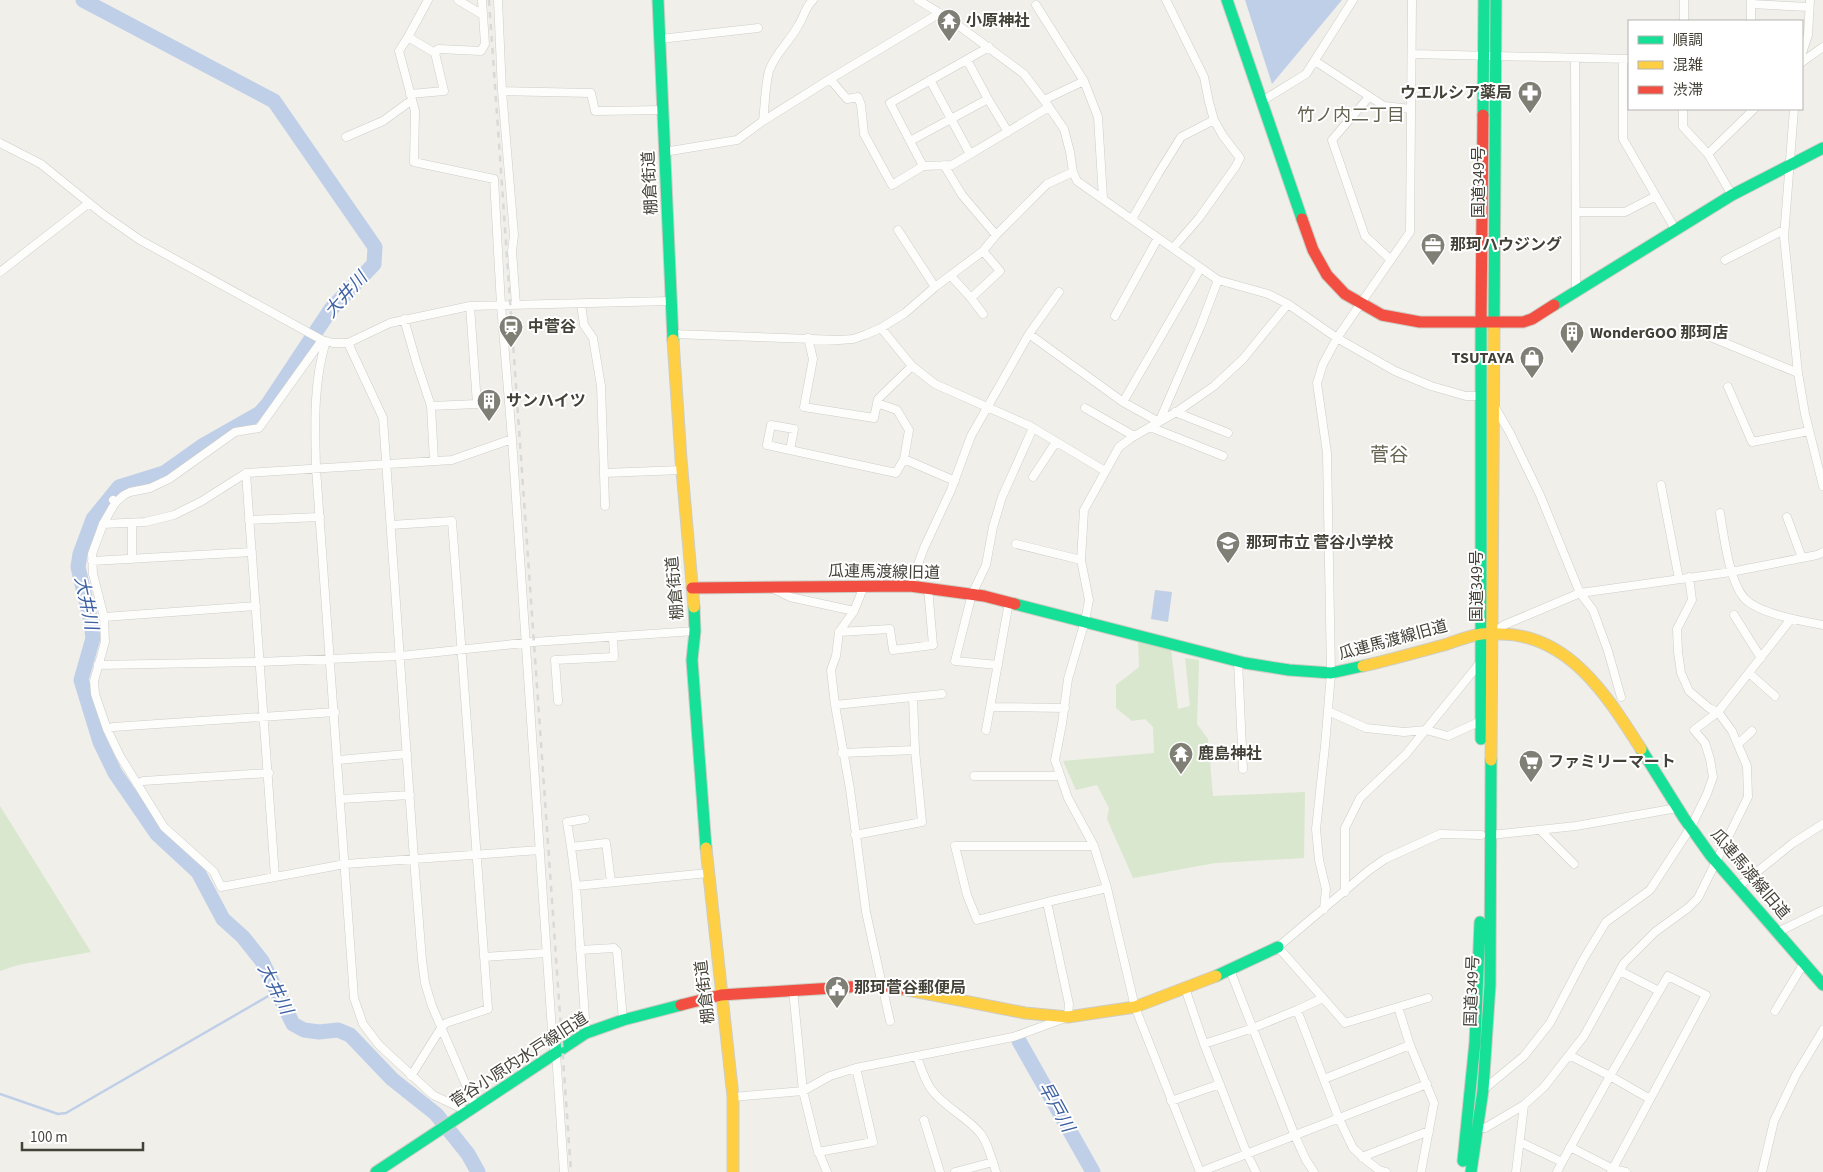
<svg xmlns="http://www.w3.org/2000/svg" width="1823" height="1172" font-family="'Source Sans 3','Noto Sans JP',sans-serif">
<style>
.green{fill:#d8e7cd}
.water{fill:#c0cfe8}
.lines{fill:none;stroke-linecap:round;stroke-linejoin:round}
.stream{stroke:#c0cfe8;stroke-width:2.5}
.river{stroke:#c0cfe8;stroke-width:15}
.street-casing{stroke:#cecdc8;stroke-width:9}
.fast-casing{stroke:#cecdc3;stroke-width:13}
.slow-casing{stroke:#cecdc3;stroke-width:13}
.jam-casing{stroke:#cecdc3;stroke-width:13}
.street{stroke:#fdfdfc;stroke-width:8}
.fast{stroke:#16e098;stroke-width:11}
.slow{stroke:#ffcf43;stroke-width:11}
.jam{stroke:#f24e42;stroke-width:11}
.rail{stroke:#d9d9d8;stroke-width:2.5;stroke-dasharray:6 6;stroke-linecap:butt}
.labels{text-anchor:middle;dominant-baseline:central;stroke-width:4;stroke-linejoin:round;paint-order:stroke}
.poi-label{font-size:16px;font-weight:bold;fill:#444238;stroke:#fff;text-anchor:start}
.street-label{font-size:16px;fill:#444238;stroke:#fff}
.neighbourhood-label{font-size:18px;fill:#666250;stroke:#fff}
.water-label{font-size:18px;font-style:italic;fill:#3e61a3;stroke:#fff}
.quarter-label{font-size:19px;fill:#666250;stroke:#fff}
</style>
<rect width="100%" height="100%" fill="#f0efea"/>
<path class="green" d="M1138 640 1171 649 1178 709 1190 706 1185 658 1199 660 1197 724 1208 739 1213 796 1305 792 1304 858 1215 863 1133 878 1107 819 1109 808 1097 785 1076 790 1063 761 1154 753 1153 727 1145 719 1132 721 1116 708V685L1139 667Z
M0 806 91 952 18 965 0 971Z"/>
<path class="water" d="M1245 0H1342L1272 84Z
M1155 590 1172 592 1168 622 1151 619Z"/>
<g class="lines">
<path class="stream" d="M0 1094 58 1114 66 1113 277 991"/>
<path class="river" d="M83 0 274 101 375 247 374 264 331 309 268 404 260 413 202 446 164 473 119 487 93 519 80 554 78 567 91 622 93 638 81 680 100 742 115 773 157 834 198 872 223 919 243 937 262 961 293 1024 304 1030 319 1032 338 1030 350 1035 392 1079 436 1114 468 1154 478 1172
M1019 1041 1093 1172"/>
<defs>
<path id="street" d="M428 0 408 37 435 53 438 49 481 51 485 44 482 0
M458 0 483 15
M498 0 502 91 514 235 512 251 516 305
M918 0 951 20 1024 74 1049 107 1064 129 1070 152 1073 172
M1166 0 1204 77 1209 102 1214 120 1223 136 1240 158 1236 166 1199 218 1173 248
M1751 1V21
M1751 4 1809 7
M1036 5 1084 81 1098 117 1103 198
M1684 21V0
M408 37 399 51 415 111 414 162 494 179 501 305 512 439 553 1046 556 1053 564 1172
M660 39 758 28
M989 47 890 103 923 166 952 165 1049 107
M1802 53 1808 35 1810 0
M1412 54 1629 59
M1575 58 1576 290
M1623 59V139L1675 229
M1315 61 1384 106 1411 109
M1802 62 1823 47
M830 79 847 99 858 97 861 105 864 134 892 185 923 166
M930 80 970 154
M502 91 591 93 595 111 663 110
M410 94 444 91 435 53
M1369 97 1332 140 1365 236 1391 260
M988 99 1008 132
M1044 100 1084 81
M1262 101 1306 74 1353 0
M1683 109V127L1708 154 1732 195
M1794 109 1784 237 1798 373 1805 414 1823 486
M763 121C765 105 765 86 769 71 774 55 790 41 798 26 804 17 805 7 813 0
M346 137 383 121 412 100
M910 141 988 99 967 60
M0 143 41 164 104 215 140 240 322 340 333 343H348L390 323 470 306 671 301
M664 152 737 140 763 121 830 79 940 13
M1708 154 1754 109
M944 165 962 195 996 235
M1576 212H1625L1656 196
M1132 219 1158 174 1181 137 1214 120
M898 230 935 287
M1725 260 1784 230
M0 272 89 203
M951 276 971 298 983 314
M971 298 1000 271 983 251
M581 304 584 325 593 338 601 386 604 473
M1115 316 1158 238
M404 319 416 361 431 406 434 461
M673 334 839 340 853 339 865 335 881 328 905 313 935 287 983 251 996 235 1047 184 1073 172 1077 181 1218 280 1268 294 1288 304 1337 338 1395 371 1431 386 1466 396H1481
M1029 334 1059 292
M808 338 813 359 804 407 874 418 878 399 912 366 881 328
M1713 338 1798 373
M326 341C313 382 315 426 316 468L354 998 363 1024 379 1045 433 1095 467 1111
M348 343 383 418 414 859 422 960 425 983 432 1006 475 1106
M912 366 935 384 1030 426 1105 471
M1728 387 1752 442 1809 431
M1123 402 1159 422 1201 325 1218 280
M431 406 477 404 470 306
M1085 408 1134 436
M1496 409 1510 433 1540 495 1580 593 1593 610 1608 651 1621 697
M1175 412 1228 433
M1150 427 1223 456
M790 450 794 429 771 425 767 445 896 473 904 459 909 430 897 410 877 403
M904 459 955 481
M246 473 275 877
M1033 477 1056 442
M1661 485 1679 579
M113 500 115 503 103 524 92 554 93 574 104 617 105 642 94 681 95 694 107 729 120 756 164 827 214 872 221 887 345 864 540 850
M115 503 124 495 130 492 150 488 169 479 235 432 259 428 322 340
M605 506 604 473 681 470
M1720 513C1724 537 1729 580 1744 598 1759 614 1802 621 1823 625
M1787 517 1802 558
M249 520 320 517
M132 523V559
M103 524 145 522 174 515 202 501 246 473 452 460 512 439
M391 525 452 521 488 1009 446 1023 441 1028 411 1076
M1016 544 1081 560
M92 561 252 552
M864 586 854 611 839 632 836 656 831 670 835 705 942 694
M910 586 924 548 951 490 971 436 1029 334 1123 402 1200 269
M772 588 790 597 854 611
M1734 615 1761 658
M104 617 256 606
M839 632 890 629 893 650 933 645 928 588
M1493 633 1504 625 1580 593 1731 572 1817 555 1823 552
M1238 661 1243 769
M98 665 259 662 400 656 533 642 695 631
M998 665 955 661 972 594 986 565 993 527 1002 497 1033 428
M1749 673 1775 696
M913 697 915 750
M558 701 555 660 614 657 613 637
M835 705 850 789 866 912 890 1021
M991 707 1065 708
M1328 711 1366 728 1404 732 1426 730 1448 736 1481 721
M107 729 113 727 335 712
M986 730 1009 602
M1738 744 1752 731
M842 753 915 750 922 822 855 835
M338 760 407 754
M974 776H1060
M137 784 143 781 269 773
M341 799 410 795
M1541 831 1574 864
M1491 835 1576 826 1677 808
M571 847 567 822 585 819
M576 886 708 873
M1738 887 1793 843 1823 824
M1345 892V828L1360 798 1406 754 1479 664
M1047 902 977 920 967 895 955 846H1094
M1324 909 1326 889 1319 860 1316 829 1325 746 1331 673 1327 453 1317 383 1323 364 1337 338 1410 232 1412 0
M1778 932 1823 910
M580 950 614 948 617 951 623 1020
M484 957 546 953
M1230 970 1295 1136 1306 1160 1314 1172
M1620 971 1659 991
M1185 988 1204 1044
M793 990 803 1091 817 1148 827 1172
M1398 1007 1428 998
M1297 1010 1323 998
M1775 1011 1804 963
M586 1033 576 886 571 847 606 843 611 882
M917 1057C921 1067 924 1079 931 1089 944 1107 967 1117 980 1133 987 1141 989 1152 993 1162
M1324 1079 1410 1045
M1483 1090 1524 1056 1550 1023 1584 958 1606 922 1650 890 1691 827 1707 794 1713 777 1710 759 1705 743 1694 730 1718 712 1709 708 1689 691 1681 673 1678 652 1677 629 1692 600 1689 577
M733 1097 803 1091 830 1076 856 1068 1013 1037 1068 1017 1069 1004 1047 902 1107 888
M1171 1101 1220 1084
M924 1120 940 1172
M1479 1128H1485L1524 1105 1544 1087 1584 1036 1624 963 1655 932 1688 908 1698 898 1748 797 1747 766 1732 731 1718 712 1791 619
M1520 1142 1562 1162 1557 1172
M1570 1147 1613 1169 1626 1172
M818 1152 873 1142 856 1068
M1362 1157 1429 1131
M1562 1162 1610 1076 1569 1055
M955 1172 993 1162 996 1172
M1200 1172 1135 1007 1107 888 1094 846 1068 798 1055 760 1062 724 1068 679 1085 621 1089 600 1081 560 1084 510 1119 447 1131 438 1178 411 1214 386 1243 359 1288 304
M1200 1172 1427 1084
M1256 1172 1247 1154 1204 1044 1253 1028 1297 1010 1339 1119 1353 1148 1366 1160 1379 1170 1386 1172
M1421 1172 1434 1103 1410 1045 1398 1007 1345 1023 1278 947 1368 871 1385 859 1440 834 1481 835
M1516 1172 1524 1105
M1611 1172 1706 995 1668 976 1610 1076 1650 1099
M1762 1172 1774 1121 1796 1075 1823 1030"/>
<path id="fast" d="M658 0 673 340
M1227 0 1302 219
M1483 115 1484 0
M1554 305 1732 195 1823 148
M1481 322V739
M1494 328 1496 0
M1015 604 1245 663 1289 670 1331 673 1363 666
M694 607 695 631 692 660 706 848
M1641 749 1684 818 1711 856 1823 985
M1216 976 1278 947
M1463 1161 1475 1042 1480 922
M376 1172 586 1033 623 1020 681 1005
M1471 1172 1483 1090 1490 985 1491 760"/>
<path id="slow" d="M673 340 681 459 694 607
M1363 666C1390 660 1417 652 1444 645 1456 641 1469 636 1481 634 1487 633 1494 634 1500 634 1569 634 1608 697 1641 749
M1491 760 1494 328
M706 848 733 1097V1172
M903 989 1025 1013 1068 1017 1135 1007 1216 976"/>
<path id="jam" d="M1302 219 1313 250 1327 275 1345 294 1382 315 1420 322H1523L1532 319 1554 305
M1481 322 1483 115
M692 588 910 586 984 596 1015 604
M681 1005 721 995 881 985 903 989"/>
</defs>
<use href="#street" class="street-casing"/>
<use href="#fast" class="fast-casing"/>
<use href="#slow" class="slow-casing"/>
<use href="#jam" class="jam-casing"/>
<use href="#street" class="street"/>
<use href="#fast" class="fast"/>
<use href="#slow" class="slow"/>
<use href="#jam" class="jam"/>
<path class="rail" d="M489 0 571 1172"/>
</g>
<defs>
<symbol id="temple-pin" viewBox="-11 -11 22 30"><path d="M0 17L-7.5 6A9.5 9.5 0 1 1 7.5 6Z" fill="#807f76" stroke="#fff"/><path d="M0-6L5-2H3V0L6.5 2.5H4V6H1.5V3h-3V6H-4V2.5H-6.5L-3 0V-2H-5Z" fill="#fff"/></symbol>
<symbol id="pharmacy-pin" viewBox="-11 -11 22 30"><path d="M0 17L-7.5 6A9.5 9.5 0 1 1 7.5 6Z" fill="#807f76" stroke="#fff"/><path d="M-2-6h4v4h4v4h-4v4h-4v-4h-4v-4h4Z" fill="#fff"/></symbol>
<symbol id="office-pin" viewBox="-11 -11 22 30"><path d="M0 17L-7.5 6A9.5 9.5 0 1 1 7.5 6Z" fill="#807f76" stroke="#fff"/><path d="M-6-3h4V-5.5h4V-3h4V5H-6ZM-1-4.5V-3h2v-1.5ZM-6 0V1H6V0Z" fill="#fff"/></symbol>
<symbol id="station-pin" viewBox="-11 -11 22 30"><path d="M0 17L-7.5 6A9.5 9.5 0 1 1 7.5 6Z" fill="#807f76" stroke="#fff"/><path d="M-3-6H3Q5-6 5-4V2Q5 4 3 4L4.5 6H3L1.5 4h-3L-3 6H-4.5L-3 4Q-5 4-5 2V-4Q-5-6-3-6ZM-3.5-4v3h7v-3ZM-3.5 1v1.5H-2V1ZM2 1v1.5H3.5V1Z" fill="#fff"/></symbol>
<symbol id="building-pin" viewBox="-11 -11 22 30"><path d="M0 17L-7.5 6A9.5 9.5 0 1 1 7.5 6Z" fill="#807f76" stroke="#fff"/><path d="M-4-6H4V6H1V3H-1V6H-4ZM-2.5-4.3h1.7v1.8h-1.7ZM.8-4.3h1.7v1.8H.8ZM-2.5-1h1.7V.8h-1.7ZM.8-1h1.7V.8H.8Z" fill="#fff"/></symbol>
<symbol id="shop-pin" viewBox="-11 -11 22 30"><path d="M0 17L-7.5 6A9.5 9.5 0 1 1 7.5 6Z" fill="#807f76" stroke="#fff"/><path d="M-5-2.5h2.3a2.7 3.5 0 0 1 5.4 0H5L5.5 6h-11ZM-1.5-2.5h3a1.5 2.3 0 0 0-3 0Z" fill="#fff"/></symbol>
<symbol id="school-pin" viewBox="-11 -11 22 30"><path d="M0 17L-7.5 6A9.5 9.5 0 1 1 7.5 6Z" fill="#807f76" stroke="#fff"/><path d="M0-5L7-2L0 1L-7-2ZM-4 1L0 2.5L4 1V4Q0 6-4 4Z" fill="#fff"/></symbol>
<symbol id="supermarket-pin" viewBox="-11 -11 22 30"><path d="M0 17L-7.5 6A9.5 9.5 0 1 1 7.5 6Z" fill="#807f76" stroke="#fff"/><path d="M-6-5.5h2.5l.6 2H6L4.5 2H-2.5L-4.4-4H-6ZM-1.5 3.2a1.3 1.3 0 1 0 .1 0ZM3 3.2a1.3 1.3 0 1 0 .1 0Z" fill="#fff"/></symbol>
<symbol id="civic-pin" viewBox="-11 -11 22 30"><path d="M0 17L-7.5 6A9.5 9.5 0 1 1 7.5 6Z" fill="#807f76" stroke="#fff"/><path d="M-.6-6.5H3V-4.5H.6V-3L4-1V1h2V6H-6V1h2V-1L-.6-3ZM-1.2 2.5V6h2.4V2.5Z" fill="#fff"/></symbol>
</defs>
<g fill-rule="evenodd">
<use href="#temple-pin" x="935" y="7" width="28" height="38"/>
<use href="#pharmacy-pin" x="1516" y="79" width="28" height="38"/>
<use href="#office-pin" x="1419" y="231" width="28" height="38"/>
<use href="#station-pin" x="497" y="313" width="28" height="38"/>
<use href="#building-pin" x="1558" y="319" width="28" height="38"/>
<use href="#shop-pin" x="1518" y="344" width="28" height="38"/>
<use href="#building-pin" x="475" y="387" width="28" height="38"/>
<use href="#school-pin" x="1214" y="529" width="28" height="38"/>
<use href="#temple-pin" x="1167" y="740" width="28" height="38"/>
<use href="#supermarket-pin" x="1517" y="748" width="28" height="38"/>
<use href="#civic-pin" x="823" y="974" width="28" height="38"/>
</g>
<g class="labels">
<g class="poi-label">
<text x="966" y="21">小原神社</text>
<text x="1512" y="93" text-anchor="end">ウエルシア薬局</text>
<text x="1450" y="245">那珂ハウジング</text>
<text x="528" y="327">中菅谷</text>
<text x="1590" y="333">WonderGOO 那珂店</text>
<text x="1514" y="358" text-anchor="end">TSUTAYA</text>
<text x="506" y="401">サンハイツ</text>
<text x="1246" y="543">那珂市立 菅谷小学校</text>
<text x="1198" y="754">鹿島神社</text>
<text x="1548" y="762">ファミリーマート</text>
<text x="854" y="988">那珂菅谷郵便局</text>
</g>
<g class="street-label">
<text transform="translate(1479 182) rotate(-90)">国道349号</text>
<text transform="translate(650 183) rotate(-93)">棚倉街道</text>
<text transform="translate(884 572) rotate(1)">瓜連馬渡線旧道</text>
<text transform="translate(1477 586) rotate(-90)">国道349号</text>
<text transform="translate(675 588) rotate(-95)">棚倉街道</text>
<text transform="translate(1393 640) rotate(-15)">瓜連馬渡線旧道</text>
<text transform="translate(1750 874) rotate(50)">瓜連馬渡線旧道</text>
<text transform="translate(1472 991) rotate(-88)">国道349号</text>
<text transform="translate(705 992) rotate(-97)">棚倉街道</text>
<text transform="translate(519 1060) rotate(-33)">菅谷小原内水戸線旧道</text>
</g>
<g class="neighbourhood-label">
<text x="1351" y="115">竹ノ内二丁目</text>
</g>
<g class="water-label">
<text transform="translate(346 295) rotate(-48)">大井川</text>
<text transform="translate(86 603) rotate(78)">大井川</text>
<text transform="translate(275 989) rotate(63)">大井川</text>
<text transform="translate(1056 1107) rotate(61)">早戸川</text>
</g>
<g class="quarter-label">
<text x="1389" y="455">菅谷</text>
</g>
</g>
<rect x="1628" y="20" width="175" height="90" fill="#ffffff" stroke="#b4b3af"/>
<rect x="1638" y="36" width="25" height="8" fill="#16e098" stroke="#b4b3af"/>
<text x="1673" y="45" font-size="15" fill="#444238">順調</text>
<rect x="1638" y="61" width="25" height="8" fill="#ffcf43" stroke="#b4b3af"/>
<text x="1673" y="70" font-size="15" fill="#444238">混雑</text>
<rect x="1638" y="86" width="25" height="8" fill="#f24e42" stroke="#b4b3af"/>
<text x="1673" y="95" font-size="15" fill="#444238">渋滞</text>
<path d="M22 1142v8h121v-8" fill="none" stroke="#444238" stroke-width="2.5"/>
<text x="30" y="1142" font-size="15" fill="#444238" stroke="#ffffff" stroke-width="4" paint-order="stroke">100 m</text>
</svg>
